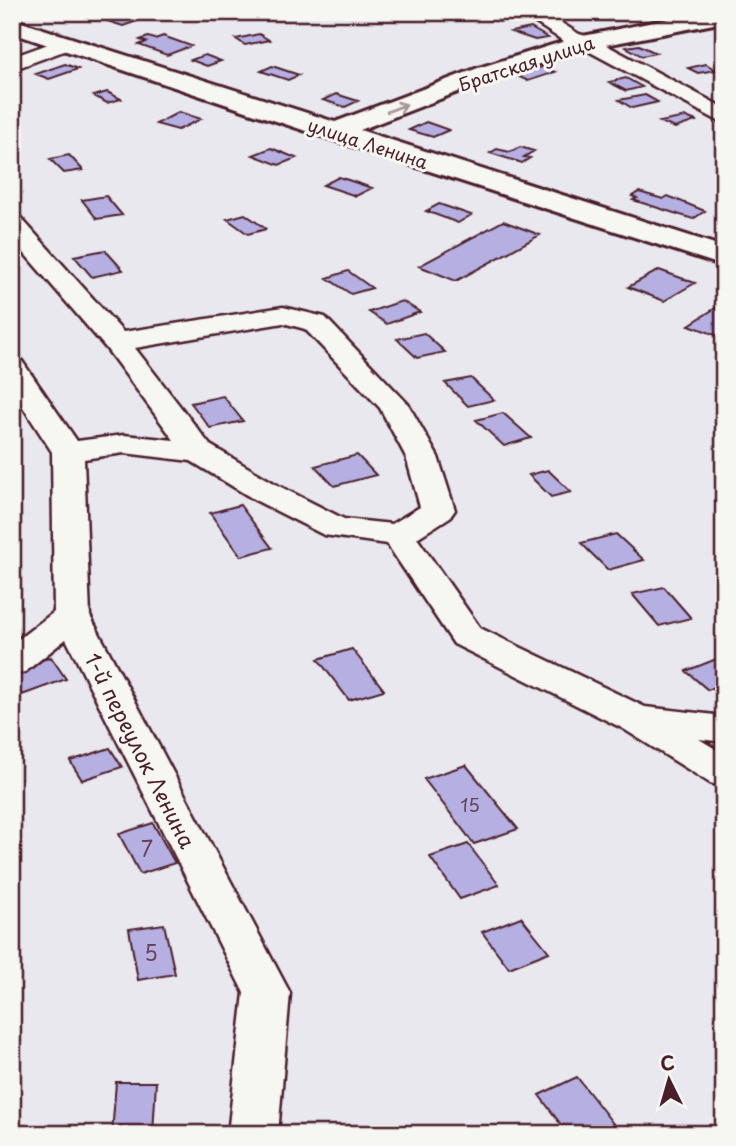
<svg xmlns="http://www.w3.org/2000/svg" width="736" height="1146" font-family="'Playpen Sans',sans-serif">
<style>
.building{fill:#b6b0e2;stroke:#4a1f2b;stroke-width:2}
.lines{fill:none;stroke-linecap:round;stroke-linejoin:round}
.street-casing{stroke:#4a1f2b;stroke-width:5}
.secondary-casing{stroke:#4a1f2b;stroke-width:6}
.street{fill:#f6f6f2;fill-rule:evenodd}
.secondary{fill:#f6f6f2;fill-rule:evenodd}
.oneway{stroke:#a99598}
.labels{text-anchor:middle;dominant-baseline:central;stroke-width:6;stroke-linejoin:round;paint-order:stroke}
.far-street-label{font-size:18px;fill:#4a1f2b;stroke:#f6f6f2}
.number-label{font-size:18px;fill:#654359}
.street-label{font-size:21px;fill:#4a1f2b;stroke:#f6f6f2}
.near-number-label{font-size:21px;fill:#654359}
</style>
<rect width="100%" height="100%" fill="#e9e8ef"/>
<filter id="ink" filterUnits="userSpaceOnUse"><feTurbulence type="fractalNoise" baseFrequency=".0143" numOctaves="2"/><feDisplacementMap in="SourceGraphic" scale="14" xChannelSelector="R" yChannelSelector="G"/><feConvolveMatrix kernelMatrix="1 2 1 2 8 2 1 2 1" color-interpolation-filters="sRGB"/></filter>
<g filter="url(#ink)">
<path class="building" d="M481 12H503L515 18 499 22Z
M124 13 143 19 123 26 104 20Z
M531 28 548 38 535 40 511 32Z
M259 34 269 40 245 45 236 39Z
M163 36 191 46 167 55 139 45 146 42 140 40 148 37 155 39Z
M639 45 656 53 642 56 626 47Z
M205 55 221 61 207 66 191 60Z
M65 64 78 69 49 79 36 74Z
M706 64 716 70 698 73 688 68Z
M272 66 299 75 288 80 261 71Z
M542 67 555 72 528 81 515 75Z
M626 78 642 87 626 91 609 82Z
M107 92 121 99 107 103 94 96Z
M336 94 358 101 345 107 323 100Z
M645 95 658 102 632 108 619 100Z
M179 112 201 119 178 130 156 124Z
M686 117 696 121 675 128 660 122Z
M426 122 449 130 433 137 409 130Z
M520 147 534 151 524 157 530 158 522 163 490 153 497 149 510 152Z
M271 148 296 158 279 165 253 155Z
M69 155 83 170 64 173 50 159Z
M339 177 372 188 356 196 323 185Z
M639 192 663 199 668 196 705 211 693 219 633 200 637 198 632 196Z
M106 196 122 215 97 219 82 200Z
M439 204 471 215 458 223 426 211Z
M245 214 266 229 248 234 227 219Z
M503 221 540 235 456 281 419 266Z
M105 250 123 270 92 277 74 256Z
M659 270 695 283 664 301 628 287Z
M348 271 372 288 351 294 327 278Z
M402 301 420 312 387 324 369 312Z
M717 307 724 309V335L721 337 689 325Z
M424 333 445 352 417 358 397 339Z
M471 378 494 400 468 406 445 383Z
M223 396 243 421 210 428 191 403Z
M503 413 531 438 504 446 476 420Z
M357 455 376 475 334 486 315 466Z
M548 470 571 492 551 497 529 475Z
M240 505 272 548 241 556 210 513Z
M616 534 644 560 608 570 581 543Z
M664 587 691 618 659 626 632 594Z
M352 649 384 690 349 700 318 659Z
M724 656V683L708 690 686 671Z
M51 657 66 679 22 695 12 681V670Z
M110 748 122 767 82 780 70 761Z
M466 765 518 829 474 844 424 779Z
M153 823 175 863 140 874 119 834Z
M468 844 499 885 460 899 430 857Z
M521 917 549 952 509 968 482 932Z
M164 924 175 974 138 980 129 929Z
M577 1077 618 1130 609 1134H568L539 1095Z
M116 1082H156L153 1134H112Z"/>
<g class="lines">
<defs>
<path id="street" d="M519 12H544L579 34 593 38 724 108V124L579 46 565 42Z
M65 38 72 40 75 44 72 48 12 70V57Z
M12 215 21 218 123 332 283 307 325 317 408 404 438 457 455 510 450 517 417 538 480 628 645 707 724 716V742L699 739 724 754V787L710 783 622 728 454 644 387 544 324 535 255 500 191 461 124 453 84 459 90 616 290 993 278 1134H228L244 993 66 639 25 672 12 675V644L54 612 52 452 12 390V358L22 361 77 441 124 435 174 440 106 348 12 239ZM283 323 305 329 380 408 406 457 420 507 392 524 344 519 279 486 210 445 135 348Z"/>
<path id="secondary" d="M704 12H724V22L590 48 494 78 360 130 724 247V266L324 137 12 33V19L335 122 478 68 578 37Z"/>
</defs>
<use href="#street" class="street-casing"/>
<use href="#secondary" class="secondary-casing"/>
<use href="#street" class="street"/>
<use href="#secondary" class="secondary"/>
</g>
<defs><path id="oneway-shaft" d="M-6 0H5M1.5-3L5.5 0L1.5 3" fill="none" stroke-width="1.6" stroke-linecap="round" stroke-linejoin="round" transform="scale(1.75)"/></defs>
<use class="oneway" href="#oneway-shaft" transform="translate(397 108) rotate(-21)"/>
</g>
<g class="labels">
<g class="far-street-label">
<text transform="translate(526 63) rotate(-18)">Братская улица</text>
<text transform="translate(368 143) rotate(18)">улица Ленина</text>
</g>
<g class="number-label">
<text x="470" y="804">15</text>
</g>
<g class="street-label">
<text transform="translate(141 750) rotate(63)">1-й переулок Ленина</text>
</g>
<g class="near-number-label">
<text x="147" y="848">7</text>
<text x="151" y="952">5</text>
</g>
</g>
<rect width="736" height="1146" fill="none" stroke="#f6f6f2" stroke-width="42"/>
<rect x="21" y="21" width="694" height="1104" fill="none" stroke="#4a1f2b" stroke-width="2.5" filter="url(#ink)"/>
<g transform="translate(669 1080) rotate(355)" stroke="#f6f6f2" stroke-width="5" paint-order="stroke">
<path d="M0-5L12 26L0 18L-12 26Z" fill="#4a1f2b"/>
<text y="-10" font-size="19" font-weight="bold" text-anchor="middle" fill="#4a1f2b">С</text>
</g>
</svg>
